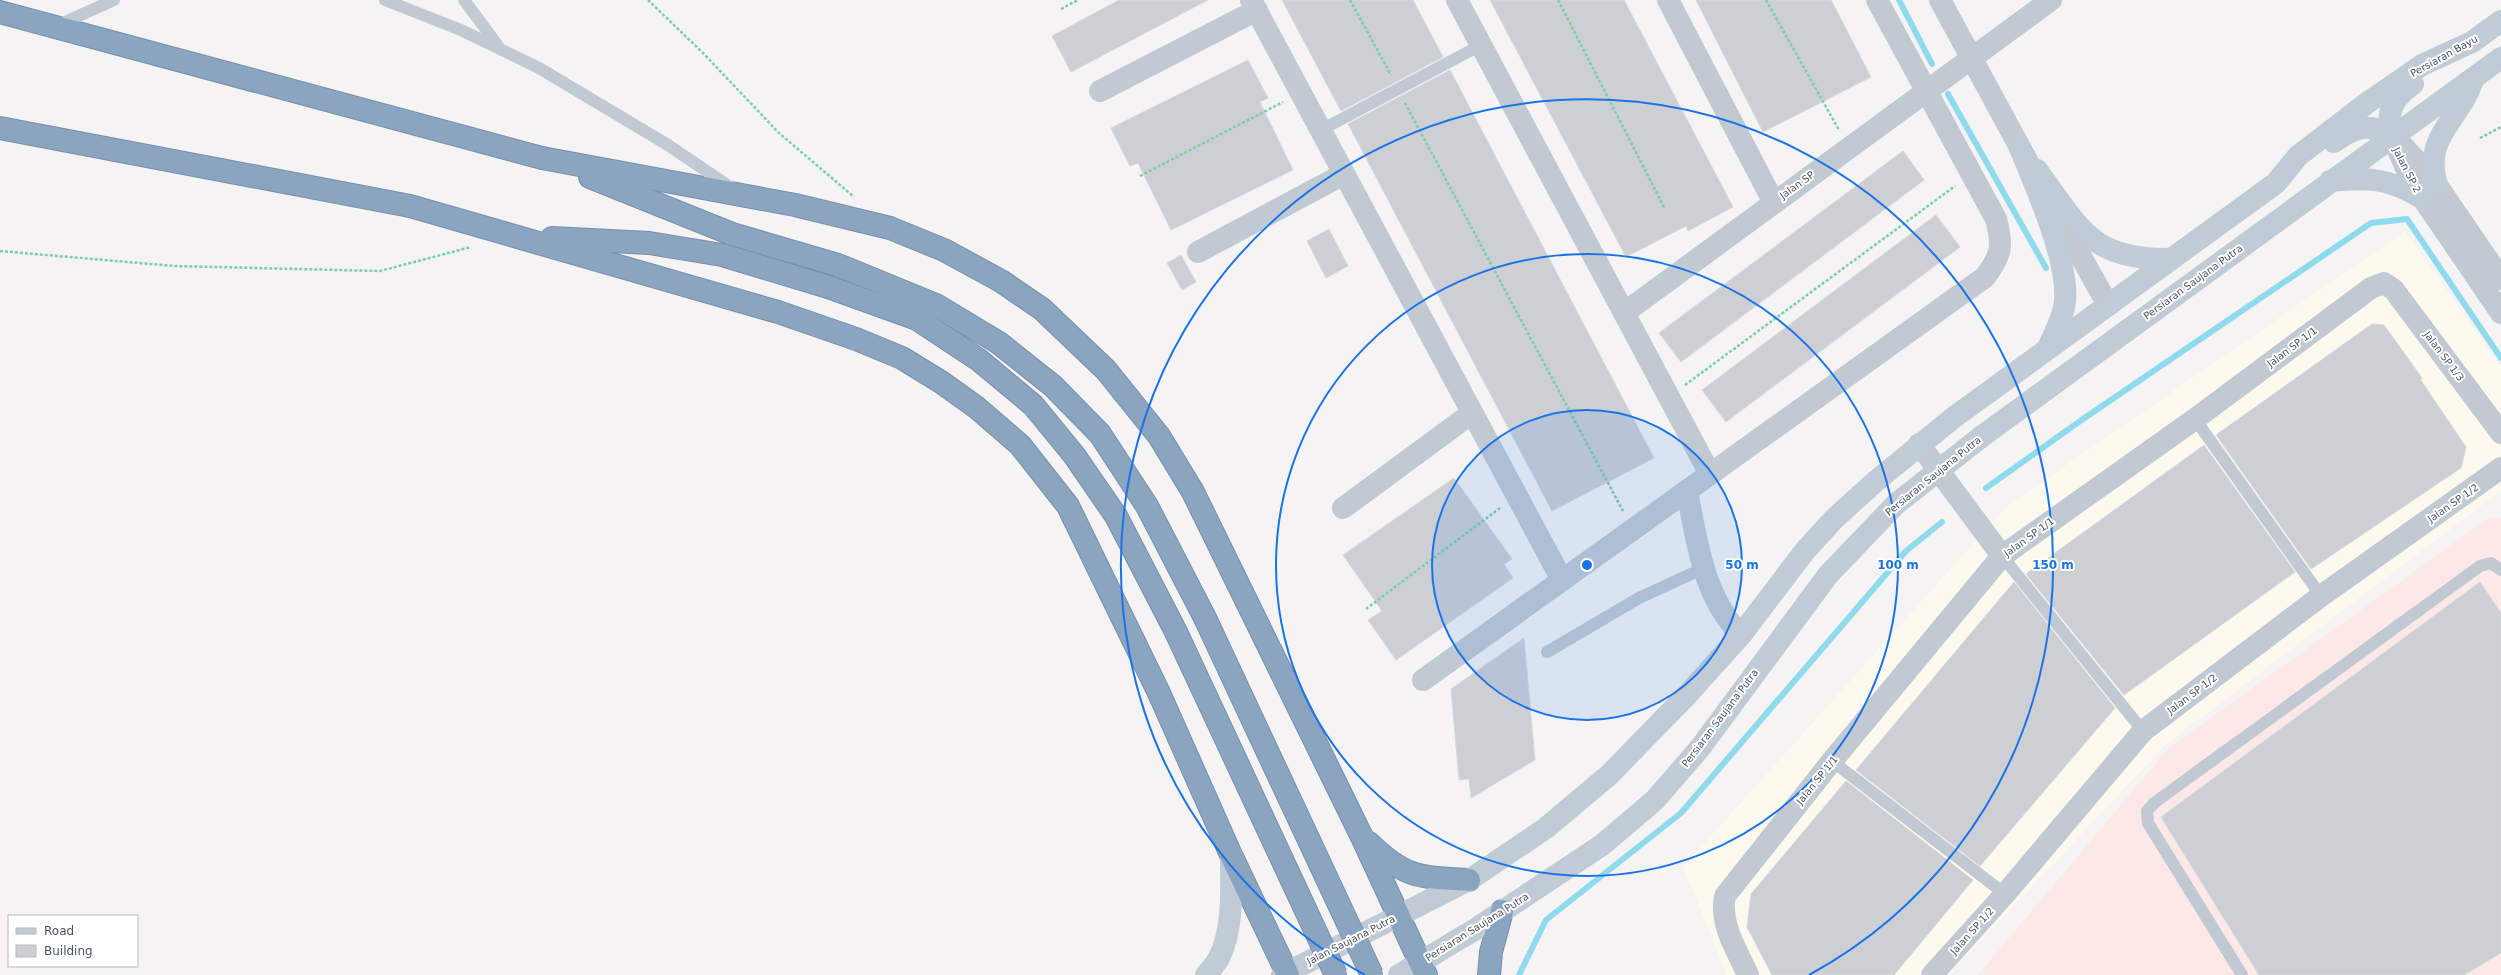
<svg xmlns="http://www.w3.org/2000/svg" width="2501" height="975" font-family="'DejaVu Sans',sans-serif">
<style>
.commercial{fill:#fdf9ef}
.medical{fill:#fce8e6}
.lines{fill:none;stroke-linecap:round;stroke-linejoin:round}
.stream{stroke:#90daee;stroke-width:6}
.building{fill:#cdcfd5;stroke:#d7d9de}
.motorway-casing{stroke:#7690ad;stroke-width:24}
.path{stroke:#7ad0a6;stroke-width:2.5;stroke-dasharray:3 2;stroke-linecap:butt}
.service{stroke:#c1cad2;stroke-width:12}
.minor{stroke:#c1cad2;stroke-width:22}
.tertiary{stroke:#c1cad2;stroke-width:22}
.secondary{stroke:#c1cbd6;stroke-width:22}
.motorway{stroke:#8ba5c1;stroke-width:22}
.motorway-bridge-casing{stroke:#7690ad;stroke-width:24;stroke-linecap:butt}
.motorway-bridge{stroke:#8ba5c1;stroke-width:22}
.ring{fill:none;stroke:#1a73e8;stroke-width:2}
.labels{text-anchor:middle;dominant-baseline:central;stroke-width:4;stroke-linejoin:round;paint-order:stroke}
.street-label{font-size:10px;fill:#4a5661;stroke:#fff}
.centre{fill:#1a73e8;stroke:#fff;stroke-width:2}
.ring-label{font-size:12px;text-anchor:middle;font-weight:bold;fill:#1a73e8;stroke:#fff;stroke-width:4;stroke-linejoin:round;paint-order:stroke}
</style>
<rect width="100%" height="100%" fill="#f5f3f3"/>
<path class="commercial" d="M2405 231 2501 367V491L2166 744 1949 975H1727L1683 867 2007 506Z"/>
<path class="medical" d="M2490 517 2501 518V975H1978L2168 749Z"/>
<g class="lines">
<path class="stream" d="M1899 0 1932 64
M1948 94 2046 268
M1986 488 2083 419 2371 223 2407 219 2501 358
M1519 975 1546 920 1681 813 1906 551 1942 522"/>
</g>
<path class="building" d="M1119 0H1208L1071 72 1052 36Z
M1282 0H1413L1443 57 1341 111Z
M1490 0H1624L1733 207 1688 231 1686 226 1626 257Z
M1696 0H1831L1871 77 1763 132Z
M1248 60 1268 98 1260 102 1293 170 1171 230 1138 163 1130 166 1111 128Z
M1450 70 1654 458 1552 511 1348 124Z
M1903 151 1924 180 1681 362 1659 333Z
M1936 215 1960 247 1726 422 1702 390Z
M1329 229 1348 266 1326 278 1307 241Z
M1181 255 1196 282 1182 290 1167 263Z
M2372 324 2384 325 2422 378 2420 379 2466 447 2461 468 2311 569 2216 435Z
M2204 445 2295 572 2124 695 2026 574Z
M1454 478 1512 559 1504 564 1513 578 1396 660 1368 620 1382 611 1343 555Z
M2014 582 2115 708 1980 866 1856 770Z
M2480 582 2501 613V953L2464 975H2259L2161 817Z
M1524 638 1535 760 1471 798 1469 779 1459 780 1451 689Z
M1846 781 1973 880 1894 975H1772L1747 927 1751 894Z"/>
<g class="lines">
<defs>
<path id="motorway" d="M0 12 542 158 795 205 890 228 944 250 1001 281 1042 309 1106 370 1159 436 1193 492 1362 837 1426 975
M0 128 410 206 778 312 856 339 902 358 941 382 976 407 1020 445 1068 506 1159 693 1231 855 1288 975
M590 177 732 234 838 265 936 305 999 343 1053 386 1100 434 1147 506 1205 618
M552 238 649 243 722 255 828 287 917 319 979 360 1033 405 1074 455 1116 516 1176 632
M1369 843C1406 879 1420 877 1469 880
M1489 975 1491 952 1502 911"/>
</defs>
<use href="#motorway" class="motorway-casing"/>
<path class="path" d="M648 0 703 53 779 133 854 197
M1350 0 1391 75
M1558 0 1665 209
M1766 0 1839 130
M1061 9 1078 0
M1405 103 1623 511
M2480 138 2501 127
M1140 176 1283 102
M0 251 174 266 380 271 471 247
M1685 385 1955 186
M1366 609 1500 508"/>
<path class="service" d="M385 0 461 30 539 68 668 145 733 189
M464 0 499 47
M56 26 114 0
M1321 130 1481 45
M2195 419 2321 596
M2002 556 2143 731
M1547 652 1639 598 1702 569
M1832 761 2005 894
M2242 975 2148 823 2147 811 2154 803 2480 566 2491 563 2501 570"/>
<path class="minor" d="M1251 0 1562 580
M1457 0 1710 474
M1668 0 1774 203
M1940 0 2029 164
M1100 91 1257 10
M2048 198 2108 305
M1198 252 1344 174
M1624 313 2051 0
M1919 444 2002 556
M1687 491C1697 542 1703 596 1741 635
M1343 508 1472 413
M1423 680 1985 277C2002 255 2003 245 1996 219L1877 0
M1748 975C1737 950 1719 924 1725 896L1832 761 2002 556 2195 419 2371 288 2384 283 2394 290 2501 433
M1932 975 2005 894 2143 731 2321 596 2501 468"/>
<path class="tertiary" d="M2392 136 2413 184 2501 313
M2399 142 2430 175 2501 279"/>
<path class="secondary" d="M2334 142C2355 127 2368 122 2392 136 2385 112 2393 98 2413 84
M2020 148C2036 188 2069 260 2065 302 2063 318 2054 334 2048 348
M2037 170C2080 228 2090 260 2171 259
M2330 181C2368 177 2388 178 2422 198
M2437 185C2422 137 2460 120 2473 80
M1206 975C1210 970 1216 964 1219 958 1234 928 1231 888 1231 855
M1282 975 1469 880 1546 828 1609 775 1687 695 1741 635 1804 552 1834 519 1876 481 1953 418 2276 183 2298 156 2367 103 2422 65 2472 42 2501 21
M1399 975 1474 930 1602 845 1655 800 1700 748 1828 575 1896 504 1981 437 2501 58"/>
<use href="#motorway" class="motorway"/>
<defs>
<path id="motorway-bridge" d="M1205 618 1372 975
M1176 632 1336 975"/>
</defs>
<use href="#motorway-bridge" class="motorway-bridge-casing"/>
<use href="#motorway-bridge" class="motorway-bridge"/>
</g>
<circle cx="1587" cy="565" r="155" fill="#1a73e8" fill-opacity=".12"/>
<g class="ring">
<circle cx="1587" cy="565" r="155"/>
<circle cx="1587" cy="565" r="311"/>
<path d="M1365 975A466 466 0 1 1 1809 975"/>
</g>
<g class="labels">
<g class="street-label">
<text transform="translate(2444 56) rotate(-29)">Persiaran Bayu</text>
<text transform="translate(2407 170) rotate(63)">Jalan SP 2</text>
<text transform="translate(1797 185) rotate(-36)">Jalan SP</text>
<text transform="translate(2193 282) rotate(-36)">Persiaran Saujana Putra</text>
<text transform="translate(2292 347) rotate(-37)">Jalan SP 1/1</text>
<text transform="translate(2444 356) rotate(53)">Jalan SP 1/3</text>
<text transform="translate(1933 476) rotate(-39)">Persiaran Saujana Putra</text>
<text transform="translate(2453 503) rotate(-35)">Jalan SP 1/2</text>
<text transform="translate(2029 537) rotate(-36)">Jalan SP 1/1</text>
<text transform="translate(2192 694) rotate(-37)">Jalan SP 1/2</text>
<text transform="translate(1720 718) rotate(-53)">Persiaran Saujana Putra</text>
<text transform="translate(1817 780) rotate(-51)">Jalan SP 1/1</text>
<text transform="translate(1477 927) rotate(-32)">Persiaran Saujana Putra</text>
<text transform="translate(1972 931) rotate(-48)">Jalan SP 1/2</text>
<text transform="translate(1351 940) rotate(-27)">Jalan Saujana Putra</text>
</g>
</g>
<circle cx="1587" cy="565" r="6" class="centre"/>
<g class="ring-label">
<text x="1742" y="569">50 m</text>
<text x="1898" y="569">100 m</text>
<text x="2053" y="569">150 m</text>
</g>
<rect x="8" y="915" width="130" height="52" fill="#ffffff" stroke="#b7bbc0"/>
<rect x="16" y="928" width="20" height="6" fill="#c1cbd6" stroke="#b7bbc0"/>
<text x="44" y="935" font-size="12" fill="#4a5661">Road</text>
<rect x="16" y="945" width="20" height="12" fill="#cdcfd5" stroke="#b7bbc0"/>
<text x="44" y="955" font-size="12" fill="#4a5661">Building</text>
</svg>
